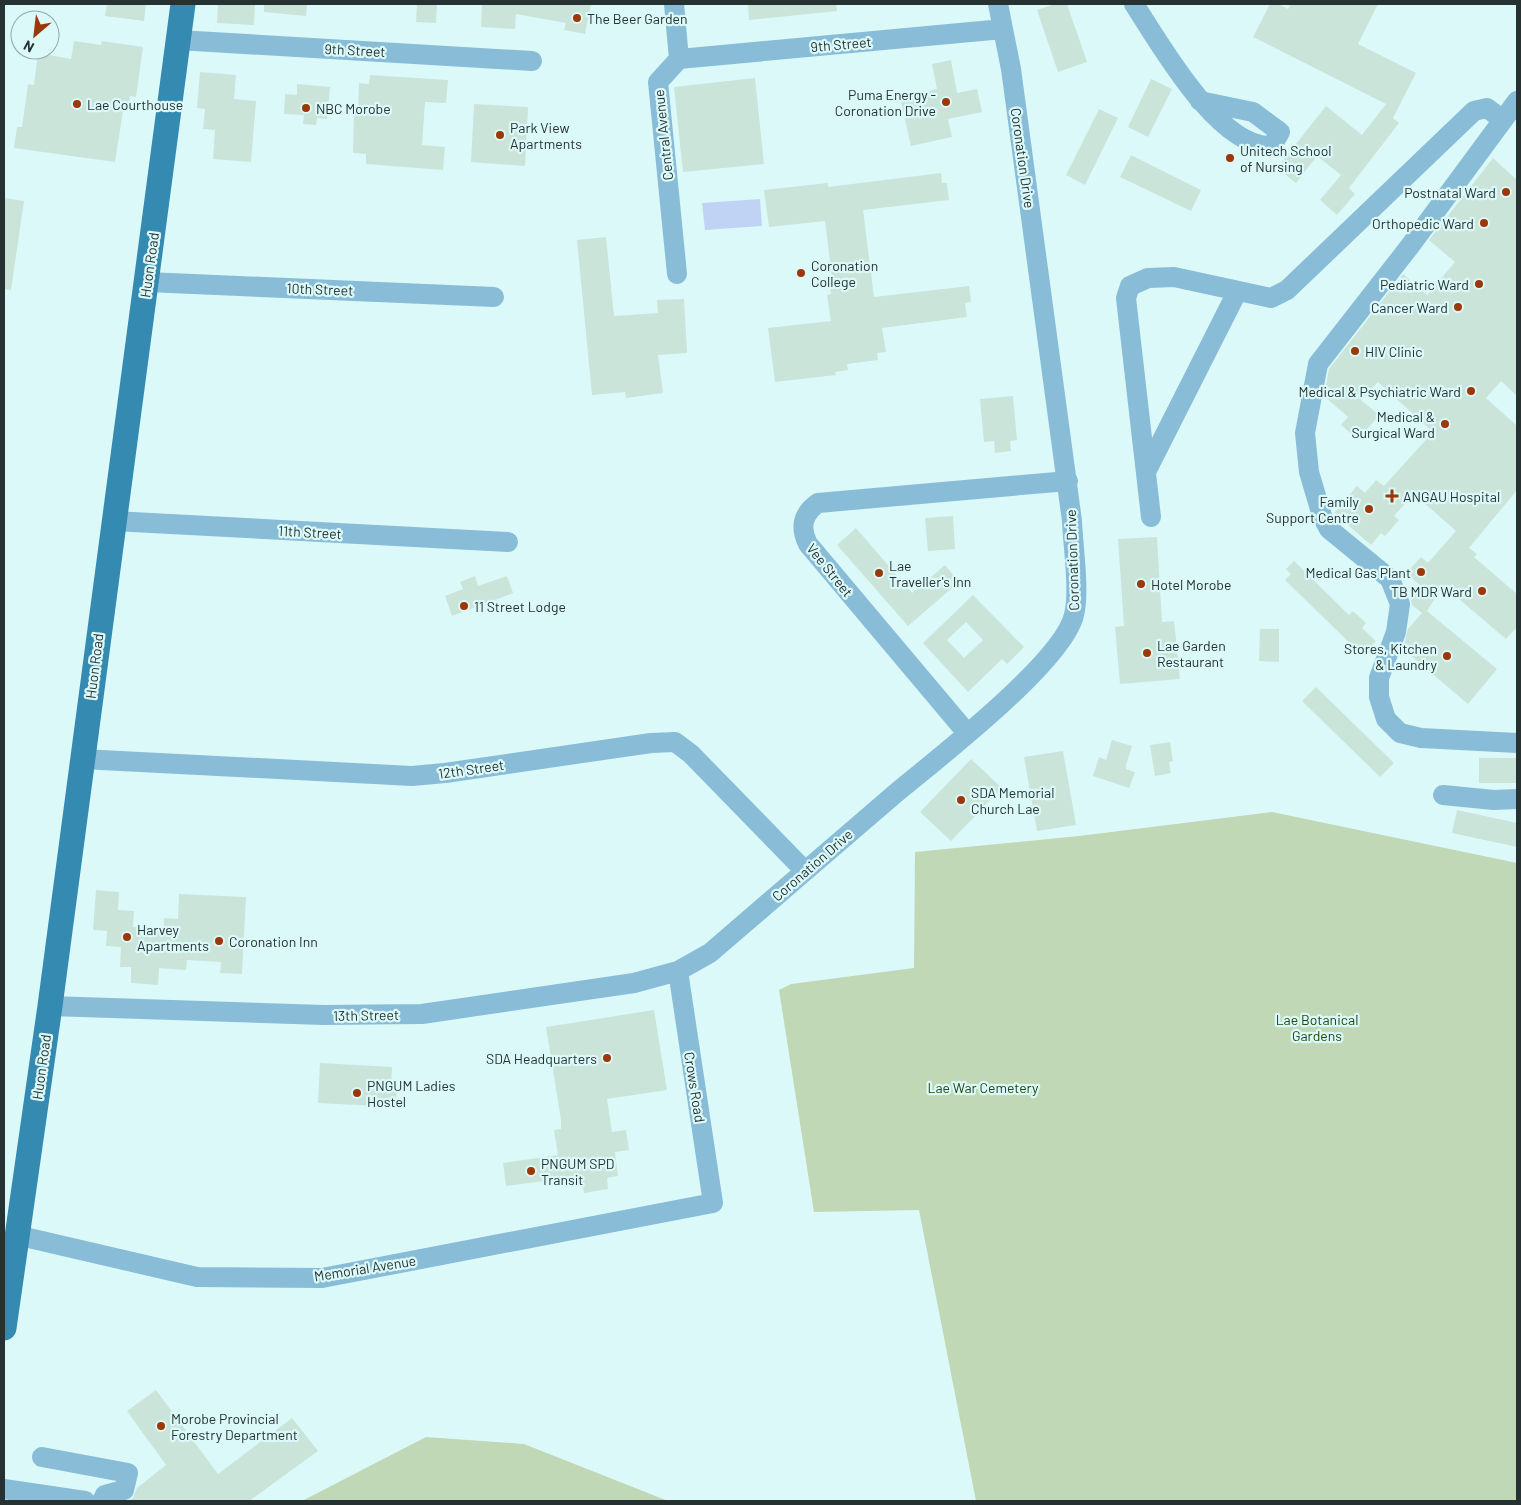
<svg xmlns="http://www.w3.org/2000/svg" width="1521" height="1505" font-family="Barlow,sans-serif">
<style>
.green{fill:#c0d8b5}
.water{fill:#c1d3f5}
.building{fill:#cbe4d9;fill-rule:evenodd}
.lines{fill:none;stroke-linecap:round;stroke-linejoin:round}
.minor{stroke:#89bcd7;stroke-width:20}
.major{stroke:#348ab0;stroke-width:25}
.poi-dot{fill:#9c3707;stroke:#dcf9fa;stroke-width:2}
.labels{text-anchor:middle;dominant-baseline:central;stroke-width:4.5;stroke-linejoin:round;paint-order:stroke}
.poi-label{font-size:14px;fill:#263232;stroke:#dcf9fa;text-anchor:start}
.street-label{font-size:14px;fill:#263232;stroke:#dcf9fa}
.park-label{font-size:14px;fill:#24470e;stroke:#dcf9fa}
</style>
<rect width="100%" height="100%" fill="#dcf9fa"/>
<path class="green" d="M1272 812 1517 863V1501H976L919 1210 814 1212 779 990 791 984 914 968 915 852 1079 836Z
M426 1437 524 1444 668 1501H302Z"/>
<path class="water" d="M760 199 762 226 705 230 702 203Z"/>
<path class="building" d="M107 4H146L144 21 105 16Z
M218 4H255L254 25 217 23Z
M264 4H307L306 16 264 12Z
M417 4H437L436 23 416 22Z
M482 4H591L585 34 564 30 566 23 516 14 515 29 481 27Z
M748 4H836L837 11 749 20Z
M1055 4H1067L1087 62 1058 72 1037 10Z
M1270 4H1278L1288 9 1291 4H1378L1358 44 1416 73 1393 118 1399 123 1349 188 1355 194 1337 215 1320 200 1341 175 1317 156 1296 183 1277 168 1326 106 1362 135 1386 104 1253 37Z
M74 41 101 45 102 41 143 47 136 97 130 96 128 111H123L115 162 14 148 17 127H22L28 84 34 85 38 53 71 59Z
M951 60 957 93 977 89 982 112 948 119 952 137 911 146 900 97 937 89 932 64Z
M200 72 236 75 234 99 256 101 251 162 213 159 215 130 203 129 205 109 197 108Z
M370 75 448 80 446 103 425 102 422 145 445 147 443 170 366 164V154L353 153 354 110 358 111 359 83 369 84Z
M755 78 764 164 683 172 674 87Z
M1151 79 1172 89 1148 137 1128 127Z
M297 84 330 87 327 119 317 118 316 125 303 124 304 115 284 114 285 94 297 95Z
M474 104 528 107 525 166 471 162Z
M1099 109 1118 118 1085 185 1066 175Z
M1131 155 1201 190 1191 211 1120 177Z
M1493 158 1517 180V396L1501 381 1486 398 1517 426V490L1469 548 1477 554 1474 557 1517 594V627L1506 639 1447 589 1444 594 1440 590 1427 611 1497 669 1468 704 1403 649 1408 629 1422 613 1412 605 1411 600 1422 587 1406 573 1421 557 1428 563 1456 531 1414 494 1394 516 1399 520 1385 536 1381 533 1371 545 1334 513 1357 486 1365 493 1376 480 1384 486 1433 432 1378 382 1361 400 1379 415 1358 440 1341 425 1348 417 1324 396 1329 369 1403 274 1427 295 1455 262 1429 240Z
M941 173 942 183H947L949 200 863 210 874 297 969 286 971 302 965 303 967 317 882 328 886 352 877 353 878 360 847 364 848 370 835 372 836 375 775 382 768 328 831 321 827 295 831 294 829 278H832L825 221 769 227 764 190 828 183V187Z
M4 198 24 201 11 290 4 289Z
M606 237 614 316 658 313 657 300 684 299 687 353 658 355 663 393 626 398 625 392 592 395 577 240Z
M1013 396 1017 440 1010 441 1011 451 995 453 994 441 984 442 980 399Z
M953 516 955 549 928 551 925 518Z
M856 528 912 593 945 565 959 582 908 626 837 545Z
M1157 537 1162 622 1174 621 1180 679 1120 684 1115 627 1124 626 1118 539Z
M1294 561 1349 615 1353 611 1366 623 1362 628 1376 641 1362 655 1285 580 1291 574 1286 569Z
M475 576 478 586 507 576 513 593 452 616 445 596 463 589 460 582Z
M973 595 1024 647 1007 664 1002 659 968 692 923 643ZM966 622 983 640 964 658 947 640Z
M1260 629H1279V662L1259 661Z
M1316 687 1394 763 1380 777 1302 701Z
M1112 740 1132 746 1126 765V769L1135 772 1129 788 1093 776 1099 757 1106 760Z
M1170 742 1173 761 1169 762 1171 773 1155 776 1150 745Z
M1063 751 1076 825 1037 831 1024 757Z
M1479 758H1517V783H1479Z
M971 759 1002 788 951 841 920 812Z
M1457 810 1517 823V847L1452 833Z
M96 890 119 892 118 910 134 911 133 927 164 929V918L178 919 179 894 246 897 242 974 220 973 221 962 187 960 186 970 159 968 158 985 131 983V967H120L121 947 106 946 107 931 93 930Z
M654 1010 667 1090 607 1099 612 1132 626 1130 629 1150 615 1152 618 1176 607 1178 608 1189 584 1193 582 1183 569 1185 568 1178 506 1186 503 1163 558 1155 554 1130 561 1129V1120L546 1027Z
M320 1063 392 1067 391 1083H397L396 1107 318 1103Z
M156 1390 218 1474 292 1418 318 1451 249 1501H128L133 1498 137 1488 166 1465 127 1411Z"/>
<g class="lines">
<path class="minor" d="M674 4 679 59 658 82 677 274
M1134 4C1160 44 1219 149 1272 146L1280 132 1253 112 1200 101
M178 40 532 61
M679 59 1003 29
M1517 101 1410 246 1318 364 1305 433 1309 472 1322 516 1329 529 1390 579 1400 604 1396 632 1379 678V697L1386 719 1400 733 1421 738 1517 743
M147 282 494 297
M1146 472 1237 292
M1151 517 1126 298 1130 286 1148 278 1174 277 1271 298 1287 290 1474 111 1487 108 1503 120
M113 521 508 542
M967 733 808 544C800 528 802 514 818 503L1068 481
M82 759 412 776 445 773 651 743 675 742 691 754 805 871
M1443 795 1494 800 1517 799
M50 1006 324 1015 422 1014 634 983 678 971 710 953C772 900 834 846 896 793 937 759 1063 662 1074 615 1080 591 1073 547 1072 521L1011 69 998 4
M16 1235 197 1277 322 1278 713 1203 678 971
M42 1457 128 1473 124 1490 105 1495 102 1501
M4 1489 85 1501"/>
<path class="major" d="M4 1328 50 1006 183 4"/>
</g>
<g class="poi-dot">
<circle cx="577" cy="18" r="5"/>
<circle cx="946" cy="102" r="5"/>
<circle cx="77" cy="104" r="5"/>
<circle cx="306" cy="108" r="5"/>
<circle cx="500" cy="135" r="5"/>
<circle cx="1230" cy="158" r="5"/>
<circle cx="1506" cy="192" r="5"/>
<circle cx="1484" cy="223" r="5"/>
<circle cx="801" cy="273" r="5"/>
<circle cx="1479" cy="284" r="5"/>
<circle cx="1458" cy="307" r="5"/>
<circle cx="1355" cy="351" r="5"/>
<circle cx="1471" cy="391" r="5"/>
<circle cx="1445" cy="424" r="5"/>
<path d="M1389.5 488.5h5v5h5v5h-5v5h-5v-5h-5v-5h5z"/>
<circle cx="1369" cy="509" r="5"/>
<circle cx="1421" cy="572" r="5"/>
<circle cx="879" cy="573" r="5"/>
<circle cx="1141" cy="584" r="5"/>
<circle cx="1482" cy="591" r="5"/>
<circle cx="464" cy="606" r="5"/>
<circle cx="1147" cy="653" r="5"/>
<circle cx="1447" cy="656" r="5"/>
<circle cx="961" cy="800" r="5"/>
<circle cx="127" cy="937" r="5"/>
<circle cx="219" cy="941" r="5"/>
<circle cx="607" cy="1058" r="5"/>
<circle cx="357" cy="1093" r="5"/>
<circle cx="531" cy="1171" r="5"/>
<circle cx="161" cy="1426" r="5"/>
</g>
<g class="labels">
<g class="poi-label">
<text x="587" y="18">The Beer Garden</text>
<text x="936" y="94" text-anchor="end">Puma Energy -<tspan x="936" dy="16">Coronation Drive</tspan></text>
<text x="87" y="104">Lae Courthouse</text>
<text x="316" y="108">NBC Morobe</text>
<text x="510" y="127">Park View<tspan x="510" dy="16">Apartments</tspan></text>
<text x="1240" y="150">Unitech School<tspan x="1240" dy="16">of Nursing</tspan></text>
<text x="1496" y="192" text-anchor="end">Postnatal Ward</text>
<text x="1474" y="223" text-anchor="end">Orthopedic Ward</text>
<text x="811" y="265">Coronation<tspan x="811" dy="16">College</tspan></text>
<text x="1469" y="284" text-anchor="end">Pediatric Ward</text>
<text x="1448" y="307" text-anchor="end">Cancer Ward</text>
<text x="1365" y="351">HIV Clinic</text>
<text x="1461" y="391" text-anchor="end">Medical &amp; Psychiatric Ward</text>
<text x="1435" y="416" text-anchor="end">Medical &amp;<tspan x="1435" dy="16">Surgical Ward</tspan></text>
<text x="1403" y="496">ANGAU Hospital</text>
<text x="1359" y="501" text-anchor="end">Family<tspan x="1359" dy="16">Support Centre</tspan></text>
<text x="889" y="565">Lae<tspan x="889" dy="16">Traveller's Inn</tspan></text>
<text x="1411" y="572" text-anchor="end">Medical Gas Plant</text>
<text x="1151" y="584">Hotel Morobe</text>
<text x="1472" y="591" text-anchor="end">TB MDR Ward</text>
<text x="474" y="606">11 Street Lodge</text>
<text x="1157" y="645">Lae Garden<tspan x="1157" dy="16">Restaurant</tspan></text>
<text x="1437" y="648" text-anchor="end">Stores, Kitchen<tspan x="1437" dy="16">&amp; Laundry</tspan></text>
<text x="971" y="792">SDA Memorial<tspan x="971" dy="16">Church Lae</tspan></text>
<text x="137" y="929">Harvey<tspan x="137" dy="16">Apartments</tspan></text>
<text x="229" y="941">Coronation Inn</text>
<text x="597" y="1058" text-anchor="end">SDA Headquarters</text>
<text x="367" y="1085">PNGUM Ladies<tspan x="367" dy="16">Hostel</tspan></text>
<text x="541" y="1163">PNGUM SPD<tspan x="541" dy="16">Transit</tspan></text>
<text x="171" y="1418">Morobe Provincial<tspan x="171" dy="16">Forestry Department</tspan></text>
</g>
<g class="street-label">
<text transform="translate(841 44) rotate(-5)">9th Street</text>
<text transform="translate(355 50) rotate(3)">9th Street</text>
<text transform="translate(663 135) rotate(-96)">Central Avenue</text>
<text transform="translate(1023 158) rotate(82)">Coronation Drive</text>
<text transform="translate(149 265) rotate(-82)">Huon Road</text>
<text transform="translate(320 289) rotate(2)">10th Street</text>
<text transform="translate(310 532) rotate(3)">11th Street</text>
<text transform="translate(1072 560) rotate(-92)">Coronation Drive</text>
<text transform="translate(830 570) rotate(51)">Vee Street</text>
<text transform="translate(94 666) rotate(-83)">Huon Road</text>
<text transform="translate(471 769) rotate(-8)">12th Street</text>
<text transform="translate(812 865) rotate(-41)">Coronation Drive</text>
<text transform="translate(366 1015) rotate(-1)">13th Street</text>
<text transform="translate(41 1067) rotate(-82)">Huon Road</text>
<text transform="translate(695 1087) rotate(81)">Crows Road</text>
<text transform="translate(365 1268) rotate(-9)">Memorial Avenue</text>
</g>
<g class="park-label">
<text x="1317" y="1019">Lae Botanical<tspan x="1317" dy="16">Gardens</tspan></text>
<text x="983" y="1087">Lae War Cemetery</text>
</g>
</g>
<rect width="1521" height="1505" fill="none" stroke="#263232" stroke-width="10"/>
<g transform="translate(35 35) rotate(208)"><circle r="24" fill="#dcf9fa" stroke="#93a9aa"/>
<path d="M0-4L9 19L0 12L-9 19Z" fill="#9c3707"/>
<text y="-8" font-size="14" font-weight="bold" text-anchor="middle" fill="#263232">N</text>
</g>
</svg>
